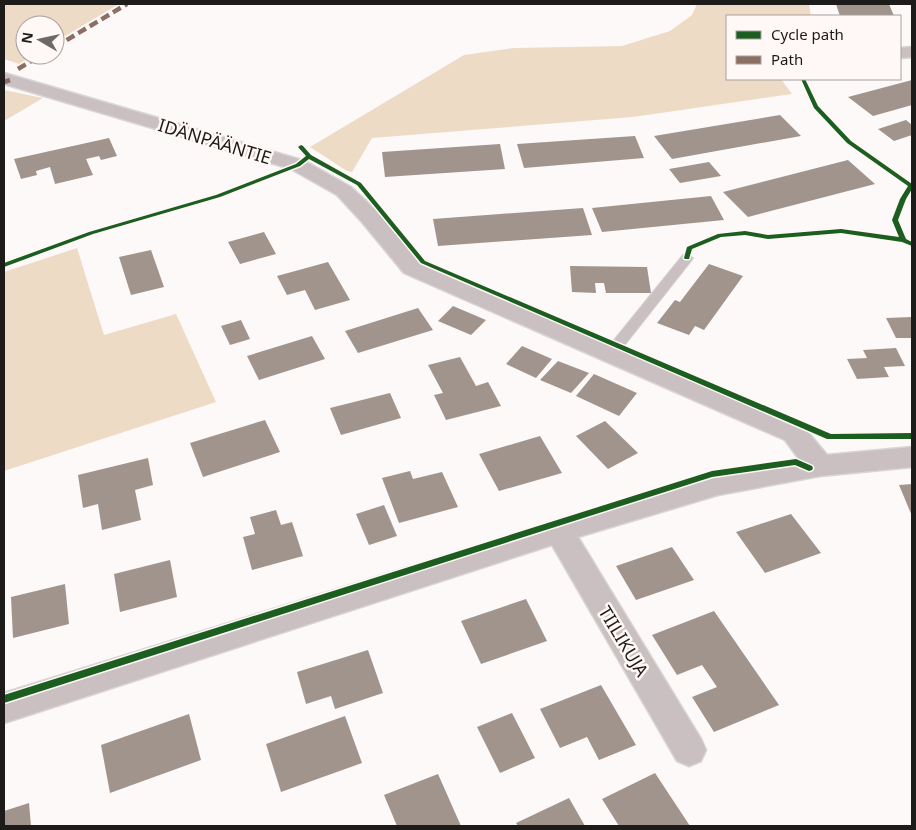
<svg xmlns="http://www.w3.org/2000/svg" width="916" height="830" font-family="'Noto Sans',sans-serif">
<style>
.green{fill:#eedbc6}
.building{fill:#a1948d}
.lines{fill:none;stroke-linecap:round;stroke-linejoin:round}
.service-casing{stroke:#d8d6d5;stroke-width:2}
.minor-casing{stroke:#d8d6d5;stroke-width:3}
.service{fill:#cabfc1;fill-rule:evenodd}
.minor{fill:#cabfc1;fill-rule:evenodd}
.quiet{stroke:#8d6e63;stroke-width:4.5;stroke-dasharray:9 4.5;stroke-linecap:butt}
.cycleway-casing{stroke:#fff8f6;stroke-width:3}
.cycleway{fill:#1b5e20;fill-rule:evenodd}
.labels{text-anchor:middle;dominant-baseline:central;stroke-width:5;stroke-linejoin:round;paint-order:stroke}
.street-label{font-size:18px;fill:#1e1c1b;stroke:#fff8f6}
</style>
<rect width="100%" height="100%" fill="#fdf9f8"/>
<path class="green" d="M4 4H119L55 42V25H25V55H34L19 64 4 59Z
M697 4H809L811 16H727V79H781L792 94 633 117 372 138 352 172 347 171 310 147 464 55 514 48 622 46 670 31 692 15Z
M4 90 43 98 4 121Z
M77 248 104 335 176 314 216 402 4 471V272Z"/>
<path class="building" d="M836 4H889L894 16H840Z
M912 80V105L873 116 848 97Z
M780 115 801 136 672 159 654 136Z
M906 120 912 125V135L894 141 878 129Z
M635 136 644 158 524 168 517 144Z
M109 138 117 156 101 160 99 156 86 159 93 175 55 184 50 167 36 171 37 175 21 179 14 159Z
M500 144 505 169 385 177 382 152Z
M848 160 875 184 748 217 723 192Z
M709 162 721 176 680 183 669 169Z
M711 196 724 220 602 232 592 208Z
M583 208 592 235 438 246 433 219Z
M264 232 276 254 240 264 228 242Z
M151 250 164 287 131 295 119 257Z
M328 262 350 300 315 310 305 290 287 295 277 276Z
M709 264 743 276 704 330 695 326 689 335 657 323 675 300 680 302Z
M570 266 647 267 651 293H606L604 283H595L596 293 572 292Z
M453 306 486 320 471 335 438 321Z
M418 308 433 330 358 353 345 331Z
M912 317V338H896L886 318Z
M241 320 250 339 230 345 221 326Z
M312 336 325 359 259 380 247 356Z
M522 346 552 359 536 378 506 364Z
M896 348 905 366 884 367 889 377 857 379 847 359 867 358 863 350Z
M460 357 476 386 488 382 501 406 446 420 434 395 443 393 428 365Z
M558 361 589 373 571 393 540 380Z
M594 374 637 393 619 416 576 396Z
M390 393 401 418 341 435 330 408Z
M265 420 280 452 203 477 190 443Z
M605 421 638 453 608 469 576 436Z
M540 436 562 473 499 491 479 454Z
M148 458 153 485 135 490 141 520 102 530 98 504 83 508 78 475Z
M410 471 413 479 442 472 458 507 399 523 382 478Z
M912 484V516L899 485Z
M384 505 397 536 369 545 356 514Z
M276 510 281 525 292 522 303 556 252 570 243 537 255 534 250 517Z
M791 514 821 553 765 573 736 532Z
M672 547 694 580 636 600 616 566Z
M170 560 177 597 120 612 114 574Z
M65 584 69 624 13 638 11 597Z
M526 599 547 641 481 664 461 621Z
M714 611 779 705 714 732 692 697 717 687 702 665 677 675 652 635Z
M368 650 383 693 335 709 331 696 306 704 297 672Z
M601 685 636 745 599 760 587 737 560 748 540 709Z
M512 713 535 758 500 773 477 727Z
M189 714 201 760 110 793 101 745Z
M345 716 362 763 281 792 266 744Z
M655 773 690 826H619L602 799Z
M438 774 461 826H397L384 795Z
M569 798 585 826H518L516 823Z
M29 803 31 826H4V811Z"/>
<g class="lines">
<defs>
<path id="service" d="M687 254 693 258 691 261 616 356H606L604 353 606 350 683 255Z"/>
<path id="minor" d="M912 47V57L900 58V48Z
M4 73 305 161 351 187 377 211 420 263 803 426 827 455 912 447V467L820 476 718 495 578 537 701 739 706 750 701 761 689 766 677 761 552 545 4 723V693L559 520 718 473 799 459 785 440 404 273 361 221 337 195 291 169 4 84Z"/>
</defs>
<use href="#service" class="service-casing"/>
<use href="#minor" class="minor-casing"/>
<use href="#service" class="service"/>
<use href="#minor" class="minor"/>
<path class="quiet" d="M55 47 127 4
M18 69 41 55
M4 82 10 80"/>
<defs>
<path id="cycleway" d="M801 79H805L818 106 851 141 912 184V189L906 199 898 220 906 239 912 242V246L902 242 841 233 768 239 745 235 721 237 692 249 689 259H685L684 258 687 247 718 234 745 231 768 235 841 229 899 237 892 220 900 199 908 186 847 143 814 108Z
M301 145 303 146 311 155 361 183 425 261 831 434 912 433V439H827L421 263 357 185 309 159 300 166 220 197 93 234 4 267V263L89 232 216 195 296 164 306 156 298 147Z
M796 459 812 466 813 468 812 470 809 471 795 465 712 477 4 703V695L712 471Z"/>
</defs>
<use href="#cycleway" class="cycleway-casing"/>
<use href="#cycleway" class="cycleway"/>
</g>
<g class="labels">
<g class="street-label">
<text transform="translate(215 141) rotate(17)">IDÄNPÄÄNTIE</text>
<text transform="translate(624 641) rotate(59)">TIILIKUJA</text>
</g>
</g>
<rect width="916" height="830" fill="none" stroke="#1e1c1b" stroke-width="10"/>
<rect x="726" y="15" width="175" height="65" fill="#fff8f6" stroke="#a5a09e"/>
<rect x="736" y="31" width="25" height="8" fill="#1b5e20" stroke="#a5a09e"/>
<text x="771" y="40" font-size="15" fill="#1e1c1b">Cycle path</text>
<rect x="736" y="56" width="25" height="8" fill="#8d6e63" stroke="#a5a09e"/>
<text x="771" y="65" font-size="15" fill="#1e1c1b">Path</text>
<g transform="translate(40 40) rotate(279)"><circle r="24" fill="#fff8f6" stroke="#a5a09e"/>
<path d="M0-4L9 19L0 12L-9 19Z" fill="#6c6968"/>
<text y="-8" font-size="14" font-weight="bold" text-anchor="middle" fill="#1e1c1b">N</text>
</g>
</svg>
